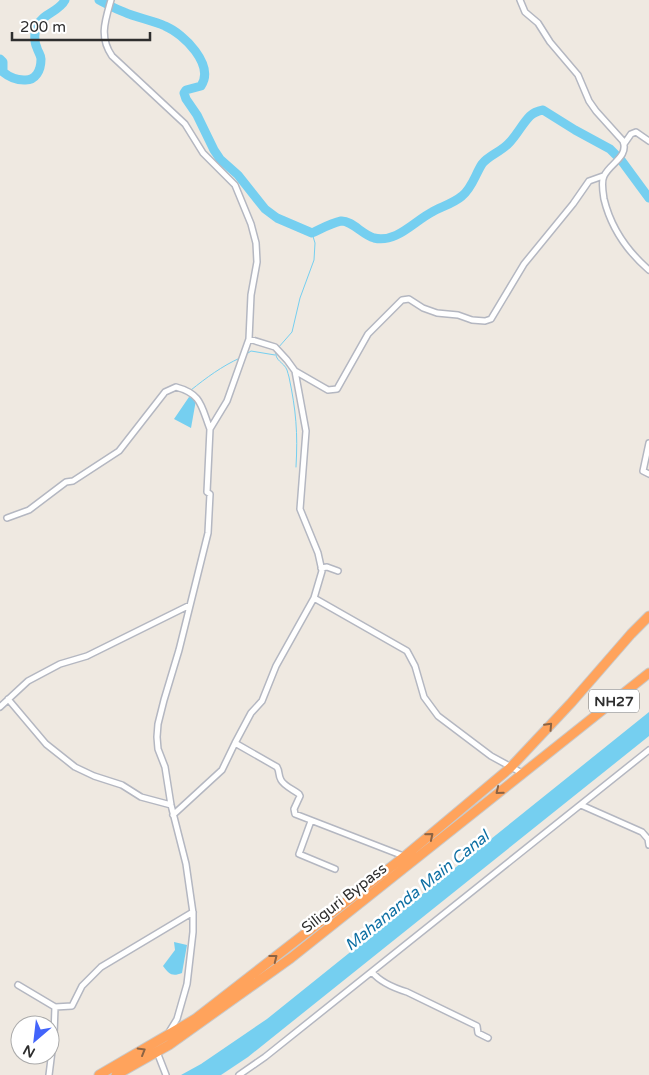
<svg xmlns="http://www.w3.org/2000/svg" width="649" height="1075" font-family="'Varela Round',sans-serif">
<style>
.water{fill:#75cff0}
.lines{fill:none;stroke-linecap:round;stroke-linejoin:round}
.stream{stroke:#75cff0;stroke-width:1}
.river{stroke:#75cff0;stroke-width:9}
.street-casing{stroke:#b4b7c1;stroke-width:8}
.highway-casing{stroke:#c9c9c9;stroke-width:11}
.street{stroke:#fff;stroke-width:5}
.highway{stroke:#ffa35c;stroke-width:9}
.oneway{stroke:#8c6343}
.labels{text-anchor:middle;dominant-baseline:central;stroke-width:5;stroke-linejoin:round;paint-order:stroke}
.shield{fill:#fff;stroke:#6d6d6d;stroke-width:1}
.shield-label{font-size:14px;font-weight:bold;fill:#2e2e2e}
.street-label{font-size:15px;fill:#2e2e2e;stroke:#fff}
.water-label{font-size:16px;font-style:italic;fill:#0d6fa3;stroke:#fff}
</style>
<rect width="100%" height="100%" fill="#efe9e1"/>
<path class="water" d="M189 397 194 398 196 400 191 428 174 419Z
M649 712V736L248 1057 221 1075H181L201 1064 267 1019Z
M174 942 187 945 182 973C172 977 169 974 163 966L175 950Z"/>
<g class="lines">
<path class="stream" d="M278 348 292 332 300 298 314 260 315 243 312 233
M276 351C274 361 284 362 287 370 288 372 288 375 289 377 296 410 298 433 296 467
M245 355 251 351 275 355
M191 390C206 378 222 366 240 358"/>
<path class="river" d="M99 0C107 4 115 9 124 12 137 18 152 20 165 26 184 34 215 65 201 86L186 90 184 93 186 99 197 115 214 150 220 159 238 175 265 209 277 218 312 233C321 229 331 223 341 221 351 220 363 235 374 238 397 243 413 222 432 212 441 207 454 203 462 196 472 188 475 175 482 164 489 155 501 152 509 143 517 135 522 124 530 116 534 112 538 111 543 110L575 130 610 149 621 160 649 198
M0 59 3 62V72C9 77 17 80 24 80 36 81 41 70 41 59 41 55 38 52 37 48 34 42 34 32 37 26 43 13 59 12 65 0"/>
<defs>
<path id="street" d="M111 0C105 21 99 37 112 56L185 124 203 153 235 185 251 224 256 243 257 262 251 295 249 339 227 401 210 429 207 492 210 494 208 533 179 650 164 700 158 724 157 737 158 749 165 767 171 805 186 864 193 913V932L187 984 177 1019 169 1032
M520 0 525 12 538 23 550 42 578 75 589 101 596 111 623 141C629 157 610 163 604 176 601 182 603 193 604 199 611 228 627 251 649 270
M624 144 631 134 636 132 649 141
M249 339 275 347 287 360 295 371 328 390 337 389 368 334 402 300 409 299 423 308 437 313 458 315 472 320 485 321 491 319 524 264 573 204 589 181 603 176
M649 443 643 471 649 474
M7 518 29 510 66 482 73 481 119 451 165 392 176 387C202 394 201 406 210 429
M321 568 327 567 338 571
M314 598 407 651 415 666 424 697 438 716 491 756 522 773
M8 699 46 744 75 767 94 776 122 785 141 797 171 805
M0 707 28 681 60 664 87 656 190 605
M235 743 277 767C280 772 278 775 281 780 284 786 294 790 299 794L300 796 294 809 295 814 406 857
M581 805 642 832 648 839 649 845
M173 815 222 770 235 743 251 713 262 701 276 666 314 598 322 571 318 553 300 509 306 431 295 371
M311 821 299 854 335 869
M372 972C380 982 394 988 407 992L477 1026 478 1033 488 1038
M18 985 55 1007 54 1035 49 1075
M55 1007 72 1006 82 986 101 967 193 912
M157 1052 166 1075
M239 1075 265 1057 649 750"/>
<path id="highway" d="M99 1075 195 1019 405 856 460 810 510 768 571 703 631 634 649 616
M116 1075 169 1045 291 958 649 673"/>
</defs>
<use href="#street" class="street-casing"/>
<use href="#highway" class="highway-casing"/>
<use href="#street" class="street"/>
<use href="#highway" class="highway"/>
</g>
<defs><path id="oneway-chevron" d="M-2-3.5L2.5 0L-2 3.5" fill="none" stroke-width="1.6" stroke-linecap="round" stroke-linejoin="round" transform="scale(1.25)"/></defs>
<g class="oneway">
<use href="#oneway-chevron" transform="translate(549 726) rotate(-47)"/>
<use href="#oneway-chevron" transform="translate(499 791) rotate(141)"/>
<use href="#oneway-chevron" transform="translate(430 836) rotate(-40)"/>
<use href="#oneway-chevron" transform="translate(274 958) rotate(-38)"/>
<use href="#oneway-chevron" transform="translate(142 1051) rotate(-30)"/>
</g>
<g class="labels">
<rect class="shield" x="589" y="689.5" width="50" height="23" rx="4"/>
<g class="shield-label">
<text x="614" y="701">NH27</text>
</g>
<g class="street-label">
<text transform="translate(344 898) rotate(-38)">Siliguri Bypass</text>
</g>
<g class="water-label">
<text transform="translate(417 891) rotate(-39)">Mahananda Main Canal</text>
</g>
</g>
<g transform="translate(35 1040) rotate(208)"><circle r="24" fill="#ffffff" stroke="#ababab"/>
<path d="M0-4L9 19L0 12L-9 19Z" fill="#4264fb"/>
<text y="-8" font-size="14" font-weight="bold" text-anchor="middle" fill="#2e2e2e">N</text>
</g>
<path d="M12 32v8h138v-8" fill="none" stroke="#2e2e2e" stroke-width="2.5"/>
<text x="20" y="32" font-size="15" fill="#2e2e2e" stroke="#ffffff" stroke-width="4" paint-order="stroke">200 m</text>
</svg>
